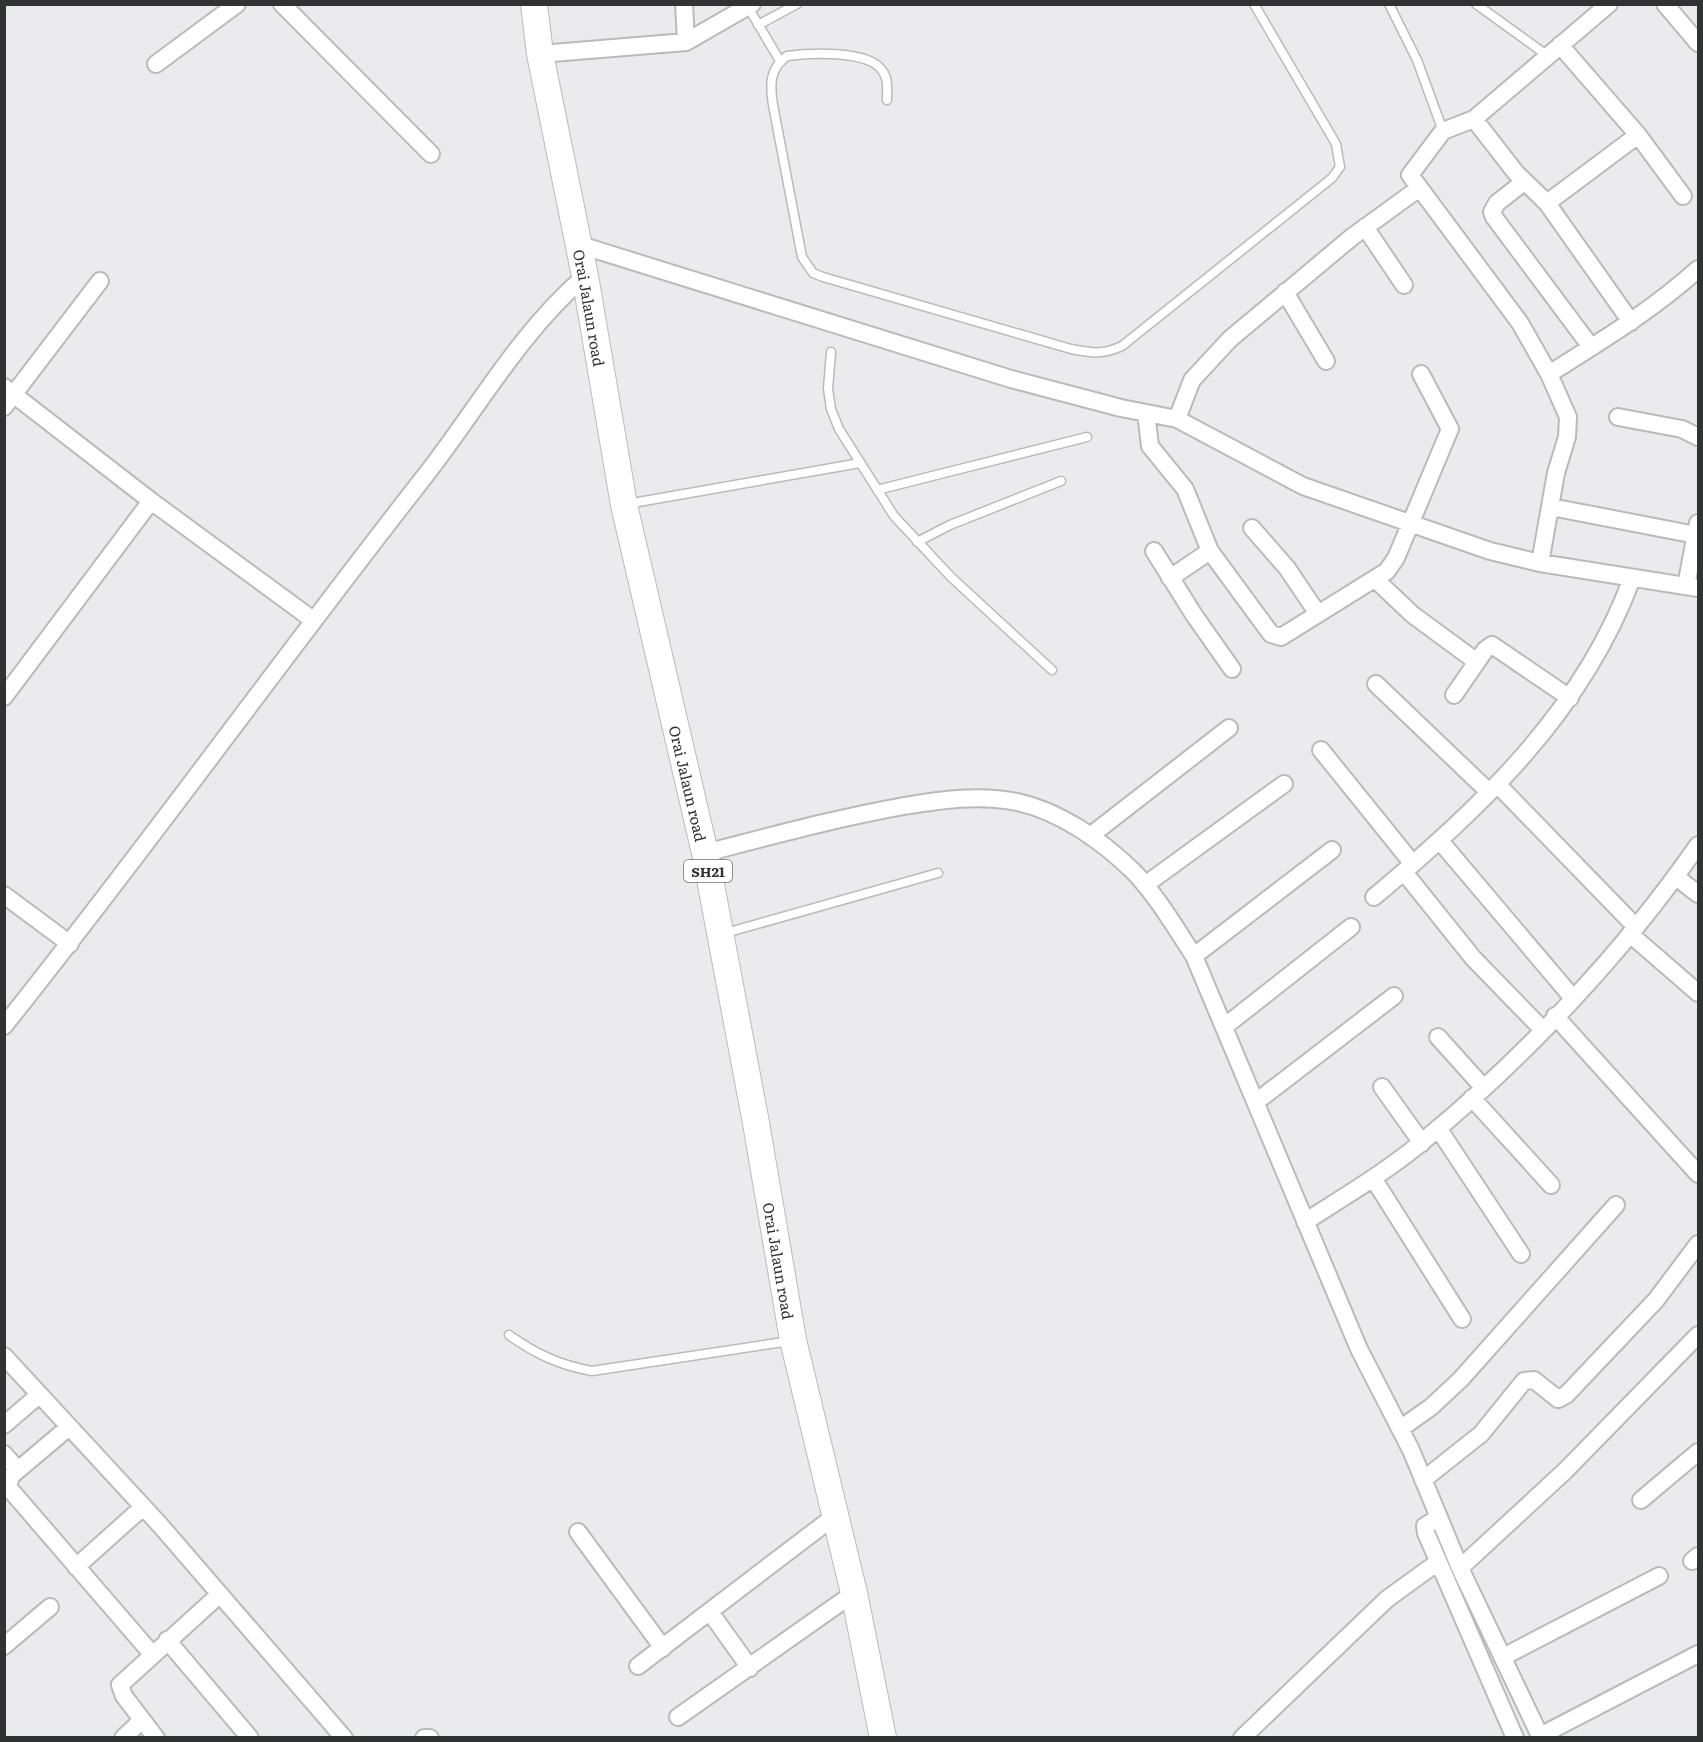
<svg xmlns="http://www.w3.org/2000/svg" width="1703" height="1742" font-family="Literata,serif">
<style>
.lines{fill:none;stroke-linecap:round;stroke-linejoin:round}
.service-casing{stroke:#bababc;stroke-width:11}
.minor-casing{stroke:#bababc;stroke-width:20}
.primary-casing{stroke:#bababc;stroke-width:28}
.service{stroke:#fff;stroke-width:8}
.minor{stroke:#fff;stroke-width:16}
.primary{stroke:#fff;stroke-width:26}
.labels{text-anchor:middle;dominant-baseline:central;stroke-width:4.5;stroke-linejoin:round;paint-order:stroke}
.shield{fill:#fff;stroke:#6f7070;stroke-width:1.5}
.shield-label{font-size:14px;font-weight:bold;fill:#313232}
.street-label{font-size:15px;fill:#313232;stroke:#fff}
</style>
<rect width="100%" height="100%" fill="#ebebed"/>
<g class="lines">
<defs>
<path id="service" d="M1389 4 1417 60 1443 131
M1476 4 1548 56
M748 7 780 61
M758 25 797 4
M887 100C887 89 889 78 881 69 866 50 809 53 787 56 769 69 770 85 773 105L802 257 813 273 823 277 1071 349C1091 353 1103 355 1122 346L1332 178 1340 167 1336 144 1254 4
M831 352 828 389 831 409 839 429 894 516 951 577 1052 670
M877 490 1087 437
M627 504 860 463
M917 542 950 525 1061 481
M722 934 938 873
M509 1335C536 1354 559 1365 592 1371L790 1341"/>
<path id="minor" d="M282 4 431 154
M684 4 686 42
M1665 4 1698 43
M1560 45 1638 135 1683 196
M540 54 686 42 752 4
M156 64 237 4
M1474 119 1516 173 1547 203 1631 322
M1524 182 1497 203 1492 212 1494 217 1591 347
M1547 203 1638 135
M1365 227 1404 285
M577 244 1011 379 1121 408 1177 419 1303 486 1490 551 1540 563 1698 588
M1285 292 1326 361
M1549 374C1601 341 1653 310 1698 269
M4 387 151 501 313 620
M4 407 100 281
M1146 413 1150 446 1185 489 1210 551 1271 634 1281 637 1387 571 1396 558 1450 429 1421 374
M1618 417 1682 429 1698 437
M1177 419 1192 380 1230 339 1352 237 1418 189
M1551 507 1696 535
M1252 528 1287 568 1318 614
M1154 551 1194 615 1232 669
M1540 563 1556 473 1567 437 1568 417 1549 374 1520 323 1410 175 1443 131 1474 119 1609 4
M1170 578 1210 551
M1376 580 1413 615 1477 662
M1686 586 1698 523
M1376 684 1489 792
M1454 695 1485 650 1492 645 1570 698
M4 697 151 501
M1321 750 1413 864
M1497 784 1636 927
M1090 836 1229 728
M1440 841 1572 997
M705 853C771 836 837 818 904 806 940 800 980 794 1017 802 1060 811 1102 841 1133 871 1157 896 1175 927 1194 956L1359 1349 1411 1450 1460 1568 1541 1738
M1404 872 1473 958 1542 1029
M1676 877 1698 894
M1145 885 1284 784
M4 895 70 944
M1374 897C1481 807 1583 712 1632 578
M1630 934 1698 993
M1194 956 1332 850
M1555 1016 1698 1174
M4 1026C148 846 282 658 425 476 478 408 519 333 585 276
M1224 1027 1351 927
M1438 1037 1483 1087
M1382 1087 1422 1143
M1472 1098 1551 1185
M1256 1102 1394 996
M1438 1128 1521 1254
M1373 1178 1462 1319
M1305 1222C1345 1196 1386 1172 1422 1142 1523 1059 1624 952 1698 845
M4 1356 160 1525 344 1738
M4 1425 39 1395
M69 1427 11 1476 8 1487 152 1654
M1400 1429 1431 1407 1461 1379 1616 1205
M4 1454 18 1470
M1423 1480 1481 1434 1524 1381 1534 1380 1558 1399 1566 1395 1656 1300 1698 1244
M1641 1500 1698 1452
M1439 1517 1425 1526 1426 1533 1515 1738
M578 1532 663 1648
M1692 1561 1698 1556
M76 1567 143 1507
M1460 1568 1565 1471 1698 1335
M710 1612 750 1668
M167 1640 250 1738
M4 1646 50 1607
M1503 1657 1659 1576
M638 1666 836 1515
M678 1717 854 1593
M1540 1736 1698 1654
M123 1738 142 1720
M156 1738 124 1696 120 1685 220 1594
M424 1738H430
M1242 1738 1387 1599 1438 1562"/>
<g id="primary">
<path id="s1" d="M534 4 540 54 585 276 624 505 705 853 756 1123 793 1340 854 1593 883 1738"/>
</g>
</defs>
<use href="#service" class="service-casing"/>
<use href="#minor" class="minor-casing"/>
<use href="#primary" class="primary-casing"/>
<use href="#service" class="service"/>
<use href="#minor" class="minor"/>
<use href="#primary" class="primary"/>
</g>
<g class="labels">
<rect class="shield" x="684" y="860" width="48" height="22" rx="4.5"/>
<g class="shield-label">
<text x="708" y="871">SH21</text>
</g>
<g class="street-label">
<text stroke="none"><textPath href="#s1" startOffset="309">Orai Jalaun road</textPath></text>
<text stroke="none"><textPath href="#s1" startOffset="795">Orai Jalaun road</textPath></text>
<text stroke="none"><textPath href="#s1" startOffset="1281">Orai Jalaun road</textPath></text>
</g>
</g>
<rect width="1703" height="1742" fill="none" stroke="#313232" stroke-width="12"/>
</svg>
